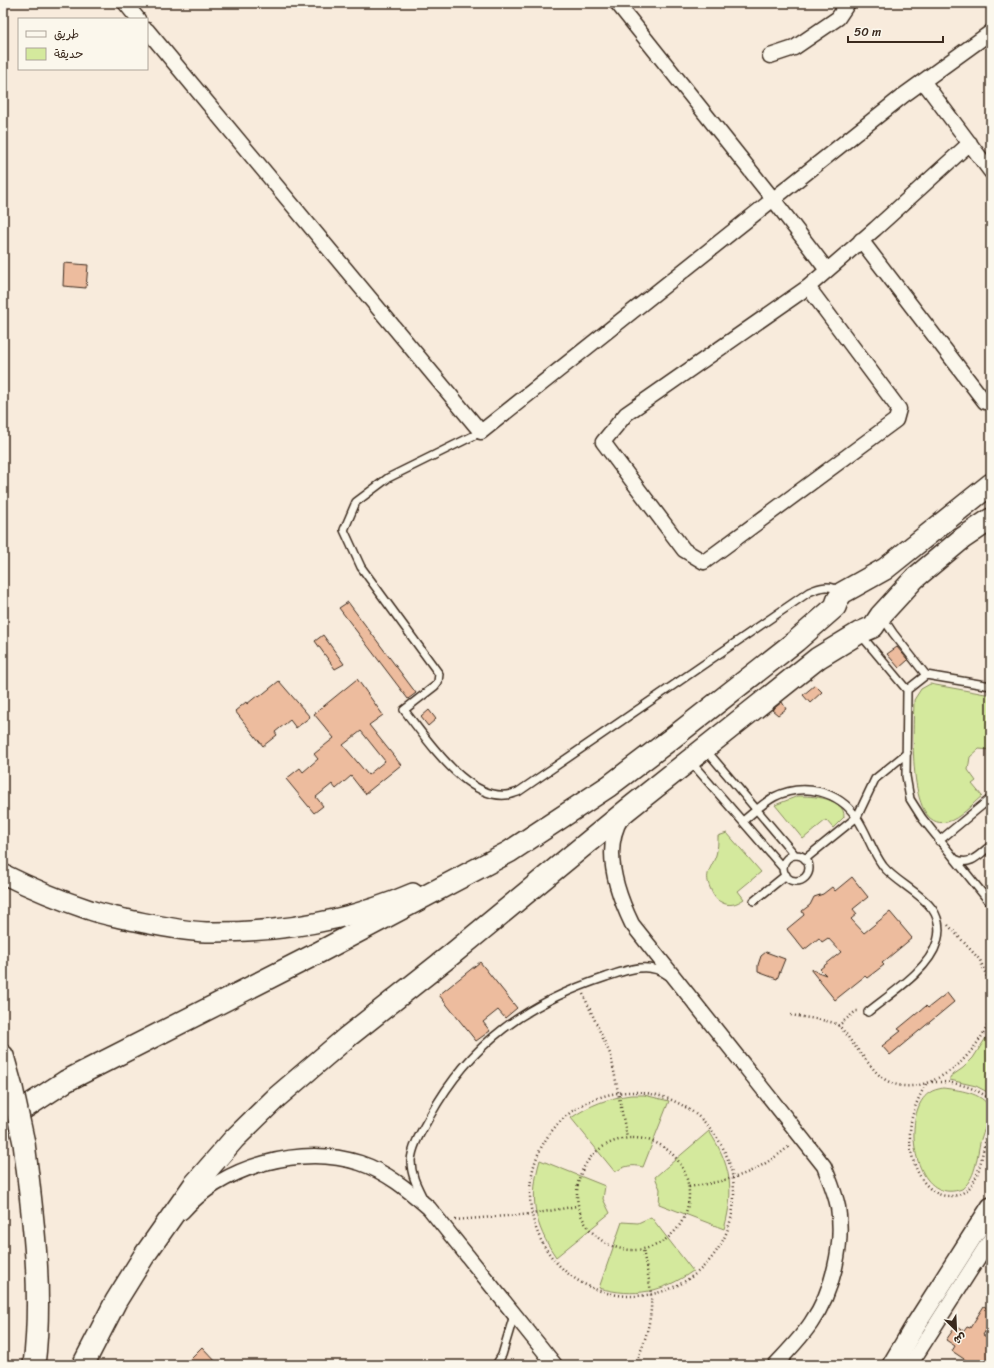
<svg xmlns="http://www.w3.org/2000/svg" width="994" height="1368" font-family="Sriracha,'Playpen Sans Arabic',sans-serif">
<style>
.green{fill:#d4e99d;stroke:#888a5e}
.building{fill:#edbc9e;stroke:#3b2a1e;fill-rule:evenodd}
.lines{fill:none;stroke-linecap:round;stroke-linejoin:round}
.lane-casing{stroke:#3b2a1e;stroke-width:10}
.street-casing{stroke:#3b2a1e;stroke-width:17}
.secondary-casing{stroke:#3b2a1e;stroke-width:22}
.primary-casing{stroke:#3b2a1e;stroke-width:24}
.path{stroke:#3b2a1e;stroke-width:2.5;stroke-dasharray:1 3;stroke-linecap:butt}
.lane{stroke:#fbf7ec;stroke-width:7}
.street{stroke:#fbf7ec;stroke-width:14}
.secondary{stroke:#fbf7ec;stroke-width:19}
.primary{stroke:#fbf7ec;stroke-width:21}
.primary-bridge-casing{stroke:#3b2a1e;stroke-width:24;stroke-linecap:butt}
.primary-bridge{stroke:#fbf7ec;stroke-width:21}
</style>
<rect width="100%" height="100%" fill="#f8ebdc"/>
<filter id="ink" filterUnits="userSpaceOnUse"><feTurbulence type="fractalNoise" baseFrequency=".025" numOctaves="2"/><feDisplacementMap in="SourceGraphic" scale="8" xChannelSelector="R" yChannelSelector="G"/><feConvolveMatrix kernelMatrix="1 2 1 2 8 2 1 2 1" color-interpolation-filters="sRGB"/></filter>
<g filter="url(#ink)">
<path class="green" d="M930 684 991 695V750L979 749 970 757 968 770 976 781 972 784 982 796C972 804 960 819 947 822 905 832 914 721 914 700L921 689Z
M798 796C811 796 845 797 844 817L833 828 826 820 803 839 775 805Z
M727 833 761 872 738 891 744 899C737 904 729 907 721 902 716 900 713 895 711 890 703 873 711 870 716 855 718 848 718 842 718 836Z
M991 1030V1094L976 1086 950 1080V1077L963 1068 973 1058Z
M943 1088C958 1090 982 1092 990 1108 994 1118 984 1127 982 1136 976 1154 978 1176 962 1189 912 1207 901 1111 929 1093 933 1090 938 1089 943 1088Z
M631 1095H644L669 1101 643 1167C632 1164 624 1166 615 1172L571 1118C590 1105 608 1098 631 1095Z
M709 1131C731 1165 735 1190 724 1229L659 1204 660 1189 655 1177Z
M540 1160 605 1186 603 1199 610 1213 556 1257C534 1225 529 1198 540 1160Z
M651 1217 693 1271C663 1292 635 1298 599 1288L622 1222 638 1223Z"/>
<path class="building" d="M64 263 88 265 86 288 63 286Z
M348 602 416 693 408 699 339 608Z
M323 635 344 664 335 669 315 641Z
M897 647 908 660 899 668 887 654Z
M357 679 383 715 369 725 401 765 365 794 351 776 336 789 332 784 316 797 323 806 314 813 286 779 300 768 303 772 318 759 314 754 334 738 314 714ZM361 731 385 761 368 775 343 745Z
M279 681 310 717 296 728 290 720 275 732 277 735 263 746 235 711 246 702 247 704 258 695 259 697Z
M815 685 822 692 810 703 803 695Z
M782 702 786 709 778 715 772 710Z
M429 710 436 719 428 726 421 717Z
M852 877 868 897 853 909 857 914 851 919 864 933 890 912 912 938 882 963 884 965 867 978 865 976 835 1000 810 969 826 975 820 969 841 952 828 938 822 942 819 938 804 950 787 929 804 915 802 911 810 905 814 897 823 894 832 887 835 891Z
M766 952 785 959 777 979 758 972V965L761 956Z
M480 962 517 1008 505 1018 498 1010 483 1022 490 1031 476 1041 439 995Z
M947 993 954 1002 890 1055 882 1046 901 1031 898 1029 926 1006 928 1008Z
M984 1306 991 1311V1322L983 1335 991 1340V1353L983 1365H973L952 1351 955 1346 946 1340 956 1326 964 1331 967 1327 970 1328Z
M202 1347 219 1365H194L189 1360Z"/>
<g class="lines">
<defs>
<path id="lane" d="M481 432 388 478 356 502 344 530 361 567 439 674 438 682 435 686 404 710C428 740 473 811 518 792L809 592C820 587 830 584 841 592
M883 618 893 633 926 675 991 686
M860 634 907 690 906 776 910 799 922 818 991 904
M907 690 926 675
M706 750 795 855
M691 762 783 868
M743 821C753 813 763 803 774 797 803 782 839 791 857 818 867 833 872 851 883 866 902 890 949 901 937 942 929 970 890 994 868 1012
M939 841 991 798
M783 868a13 13 0 1 1 26 0a13 13 0 1 1-26 0Z
M805 859 857 817 875 779 907 753
M955 859C970 867 980 854 991 845
M754 901 786 875
M423 1198C417 1186 411 1175 411 1161 412 1145 423 1129 430 1116 471 1042 527 1003 606 977 626 970 649 961 667 975
M496 1365 502 1355 514 1315"/>
<path id="street" d="M125 3 138 19
M617 3 773 199 827 270
M147 30 481 432 904 95 991 32
M770 56 794 48 838 18 848 3
M923 81 991 172
M861 240 985 402
M808 287 899 409 896 420 704 562 684 550 603 442 626 414 808 287 875 229 970 143
M622 817C601 849 617 893 632 924L824 1166C829 1179 835 1192 838 1207 844 1245 833 1291 811 1323 801 1338 787 1352 775 1365
M182 1212C223 1166 301 1144 360 1163 387 1172 408 1190 429 1208L555 1365
M910 1365 991 1238"/>
<path id="secondary" d="M3 874C31 888 60 900 90 910 101 914 113 916 125 919 151 924 179 931 206 932 277 933 349 921 413 893
M892 1365 915 1326 991 1207"/>
<path id="primary" d="M3 1056 12 1088
M3 1122 66 1081 312 956 509 852 609 786 671 739 796 641 835 607 838 599 842 593 885 569 991 484
M24 1143C33 1216 43 1292 34 1365
M83 1365 116 1301 144 1256 194 1185 234 1139 277 1097 346 1038 451 955 627 810 818 658 859 633 873 627 881 615 915 578 963 538 991 519"/>
</defs>
<use href="#lane" class="lane-casing"/>
<use href="#street" class="street-casing"/>
<use href="#secondary" class="secondary-casing"/>
<use href="#primary" class="primary-casing"/>
<path class="path" d="M948 925 980 960 991 987
M583 994 611 1056 627 1138
M791 1015C801 1017 829 1020 836 1024 843 1028 849 1039 854 1045 861 1054 869 1064 877 1073 902 1098 936 1083 959 1064 971 1052 989 1031 991 1013
M838 1026 856 1011H860
M932 1082C953 1081 974 1086 991 1100
M926 1084C916 1102 909 1119 910 1139 910 1162 924 1197 950 1196 958 1196 964 1193 969 1188 984 1171 980 1146 991 1128
M530 1194a102 102 0 1 1 204 0a102 102 0 1 1-204 0Z
M577 1194a56 56 0 1 1 112 0a56 56 0 1 1-112 0Z
M689 1187C736 1179 753 1175 791 1145
M455 1220 532 1214 577 1206
M635 1365C644 1345 653 1318 651 1295 650 1280 645 1264 643 1249"/>
<use href="#lane" class="lane"/>
<use href="#street" class="street"/>
<use href="#secondary" class="secondary"/>
<use href="#primary" class="primary"/>
<defs>
<path id="primary-bridge" d="M12 1088 24 1143"/>
</defs>
<use href="#primary-bridge" class="primary-bridge-casing"/>
<use href="#primary-bridge" class="primary-bridge"/>
</g>
</g>
<rect width="994" height="1368" fill="none" stroke="#fbf7ec" stroke-width="16"/>
<rect x="8" y="8" width="978" height="1352" fill="none" stroke="#3b2a1e" stroke-width="1.5" filter="url(#ink)"/>
<rect x="18" y="18" width="130" height="52" fill="#fbf7ec" stroke="#aea59a"/>
<rect x="26" y="31" width="20" height="6" fill="#fbf7ec" stroke="#aea59a"/>
<text x="54" y="38" font-size="12" fill="#3b2a1e">طريق</text>
<rect x="26" y="48" width="20" height="12" fill="#d4e99d" stroke="#aea59a"/>
<text x="54" y="58" font-size="12" fill="#3b2a1e">حديقة</text>
<g transform="translate(956 1330) rotate(156)" stroke="#fbf7ec" stroke-width="3" paint-order="stroke">
<path d="M0-3L7 15L0 10L-7 15Z" fill="#3b2a1e"/>
<text y="-6" font-size="11" font-weight="bold" text-anchor="middle" fill="#3b2a1e">ش</text>
</g>
<path d="M848 36v6h95v-6" fill="none" stroke="#3b2a1e" stroke-width="2"/>
<text x="854" y="36" font-size="12" fill="#3b2a1e" stroke="#fbf7ec" stroke-width="3" paint-order="stroke">50 m</text>
</svg>
